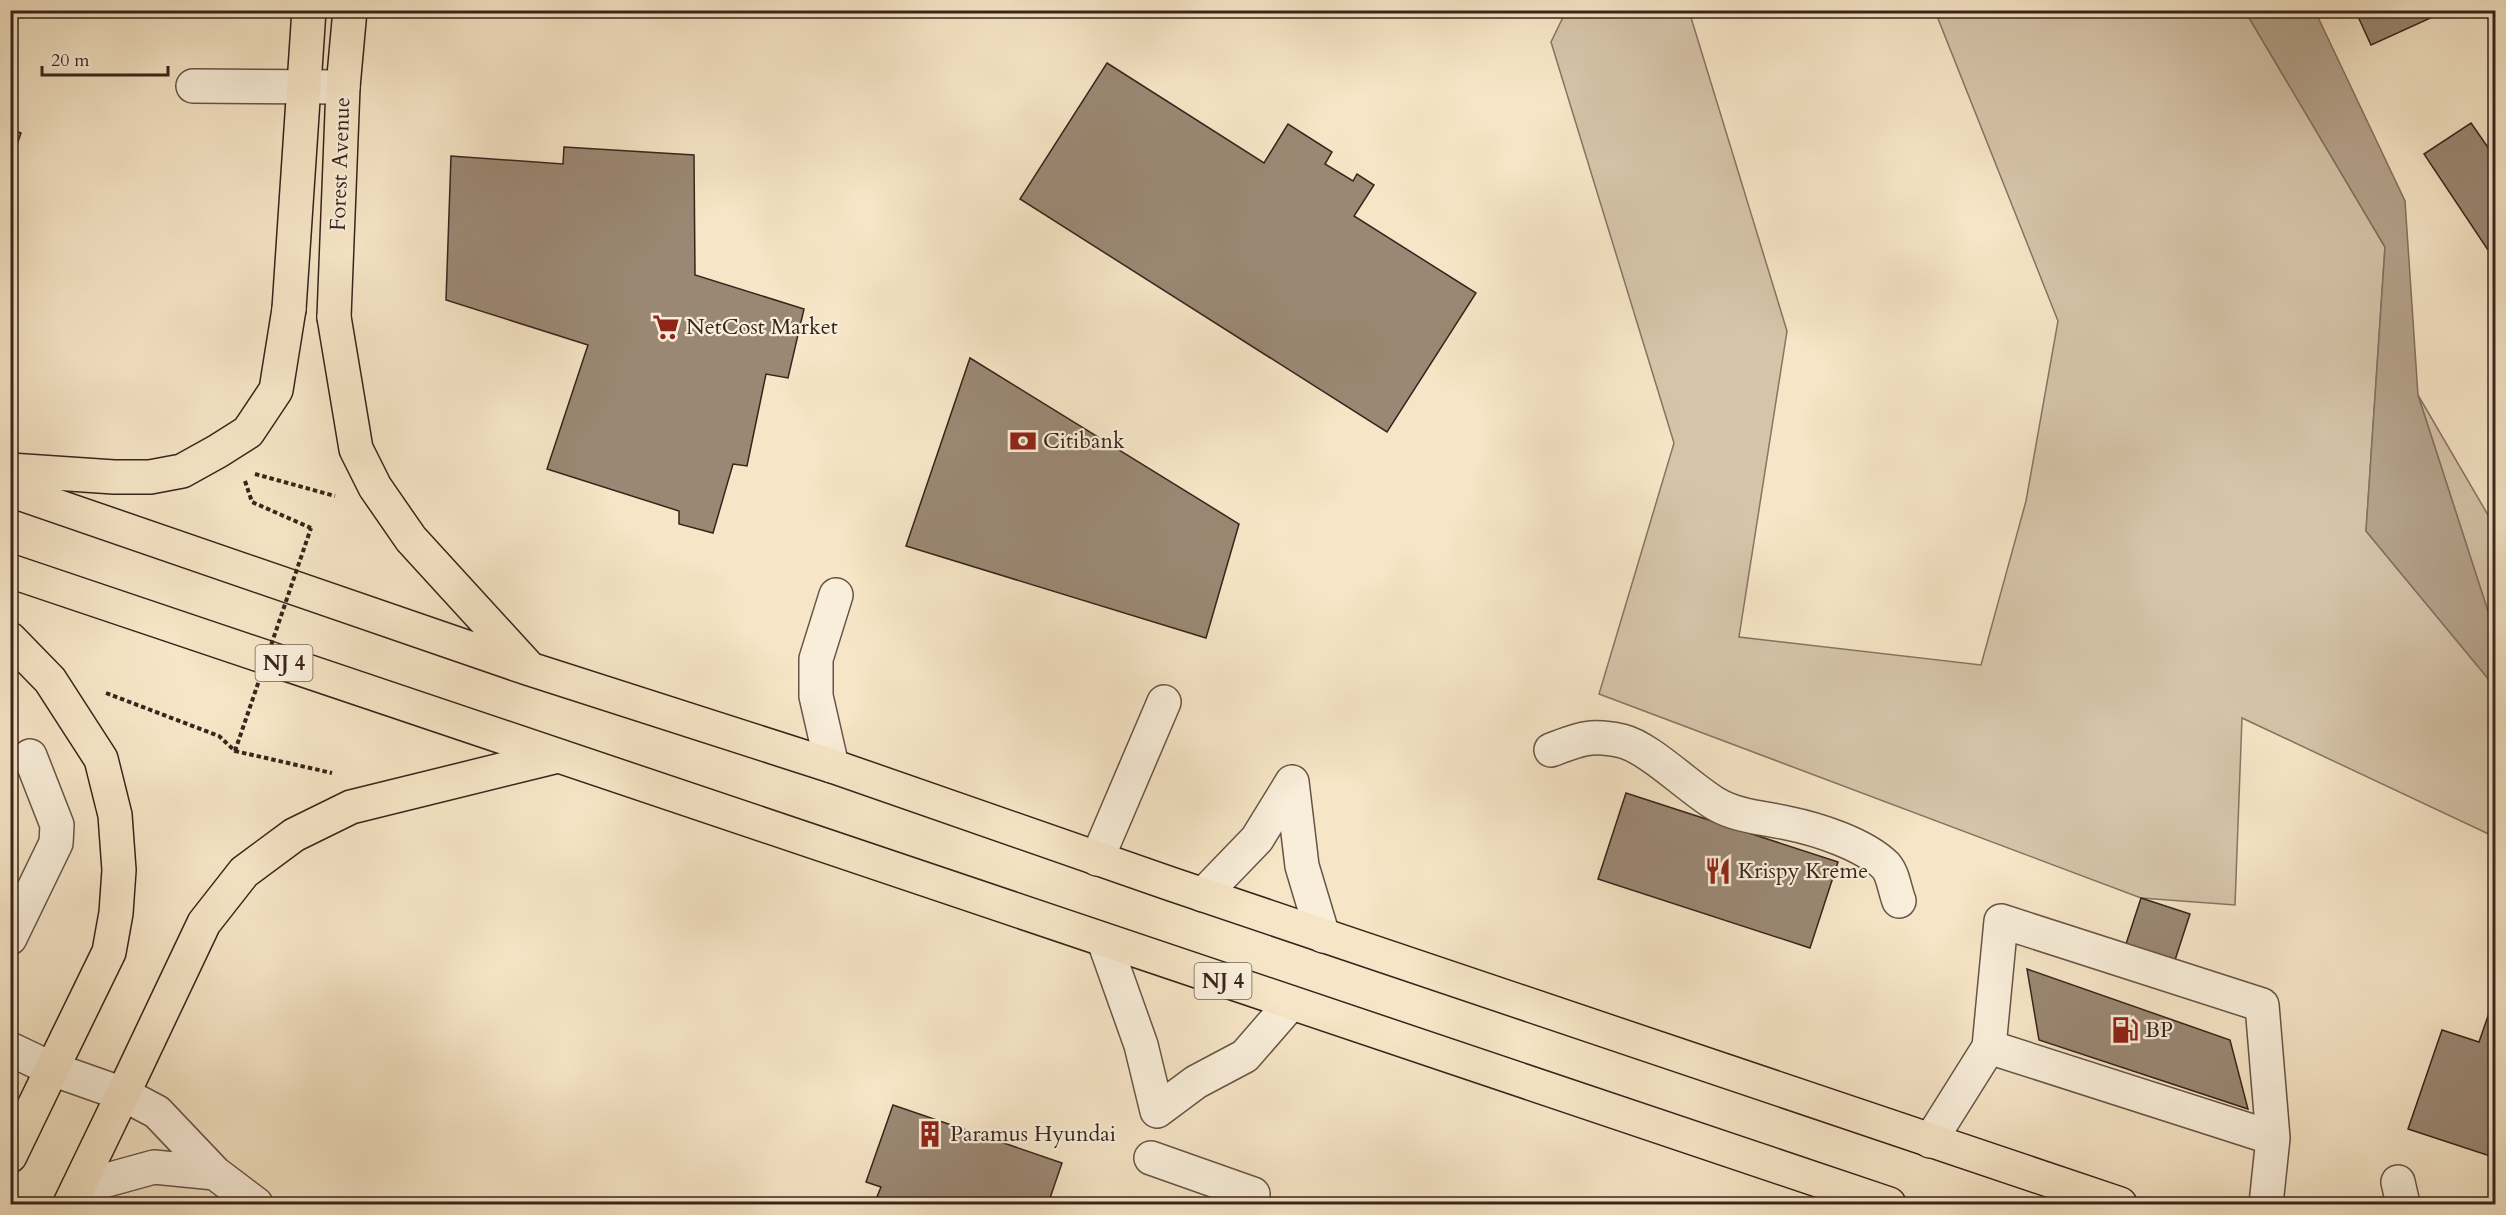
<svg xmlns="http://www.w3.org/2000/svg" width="2506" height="1215" font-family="Cardo,serif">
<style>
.green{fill:#d6c4a9;stroke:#877462;stroke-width:1.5}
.water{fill:#b5a38c;stroke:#83705f;stroke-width:1.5}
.building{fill:#9b8874;stroke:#38241c;stroke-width:1.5}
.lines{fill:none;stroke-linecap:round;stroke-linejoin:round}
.minor-casing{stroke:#685446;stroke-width:36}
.major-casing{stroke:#38241c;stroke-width:36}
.highway-casing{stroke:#38241c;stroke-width:36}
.path{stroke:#38241c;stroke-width:4;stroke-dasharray:4.5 3;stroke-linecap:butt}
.minor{stroke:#f9eeda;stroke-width:33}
.major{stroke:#f6e5c6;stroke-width:33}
.highway{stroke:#f6e5c6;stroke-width:33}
.path-bridge{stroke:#38241c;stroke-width:4;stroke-dasharray:4.5 3;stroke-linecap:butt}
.labels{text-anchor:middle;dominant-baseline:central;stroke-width:4.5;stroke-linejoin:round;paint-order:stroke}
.shield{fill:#f9eeda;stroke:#726155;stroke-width:1.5}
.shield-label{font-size:21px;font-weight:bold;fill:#38241c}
.street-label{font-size:22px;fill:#38241c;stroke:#f9eeda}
.poi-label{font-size:22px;fill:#38241c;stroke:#f9eeda;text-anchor:start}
</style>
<rect width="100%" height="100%" fill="#f6e5c6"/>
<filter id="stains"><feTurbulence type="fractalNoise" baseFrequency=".00333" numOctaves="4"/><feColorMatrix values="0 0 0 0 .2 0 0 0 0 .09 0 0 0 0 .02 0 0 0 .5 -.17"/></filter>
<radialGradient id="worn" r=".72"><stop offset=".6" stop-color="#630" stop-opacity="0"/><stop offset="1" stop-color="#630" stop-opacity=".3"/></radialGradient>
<path class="green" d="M1566 11H1689L1787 331 1739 637 1981 665 2026 501 2058 321 1935 11H2245L2385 247 2366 531 2495 687V837L2242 718 2235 905 2141 898 1599 694 1674 443 1551 42Z
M2418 395 2495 527V633Z"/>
<path class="water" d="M2245 11H2315L2405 201 2418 395 2495 633V687L2366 531 2385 247Z"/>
<path class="building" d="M2355 10H2432L2435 16 2371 45Z
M1107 63 1264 163 1288 124 1332 152 1325 164 1353 181 1357 174 1374 185 1354 216 1476 293 1387 432 1020 199Z
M2471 123 2496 159V262L2424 154Z
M10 129 21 133 10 165Z
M564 147 694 155 695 275 804 309 788 378 766 374 747 466 733 464 713 533 679 524V511L547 469 588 345 446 300 451 156 563 164Z
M970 358 1239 524 1206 638 906 546Z
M1626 793 1838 862 1810 948 1598 879Z
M2141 898 2190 914 2175 960 2126 944Z
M2027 969 2230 1040 2248 1109 2039 1040Z
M2496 993V1158L2408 1129 2442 1030 2479 1042Z
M893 1105 1062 1163 1048 1204H874L881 1187 866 1182Z"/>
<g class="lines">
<defs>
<path id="minor" d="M193 86 343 87
M1551 750C1579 739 1591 734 1622 741 1650 748 1689 788 1716 804 1736 816 1764 818 1787 823 1817 829 1864 844 1886 866 1893 874 1895 891 1899 901
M832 766 816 696V659L836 595
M1292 782 1302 866 1323 936
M1097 859 1164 702
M1203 895 1257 839 1292 782
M10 938 56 843 57 825 30 756
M1104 941 1141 1045 1157 1111 1196 1082 1245 1056 1291 1003
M1989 1047 2001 921 2262 1005 2273 1138
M10 1049 52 1069 123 1094 157 1112 215 1173 256 1204
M1930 1141 1989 1047 2273 1138 2266 1204
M1151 1158 1253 1194 1251 1204
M2398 1182 2403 1204
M78 1188 154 1167 215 1173"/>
<path id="major" d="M289 309 309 10
M334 317 343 87 350 10
M10 1156 52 1069
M70 1204 123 1094"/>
<path id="highway" d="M334 317 356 449 375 487 411 539 529 668
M10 470 114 477H150L182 471 218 451 248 432 276 390 289 309
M10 490 530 669 832 766 1171 884 2120 1204
M10 571 1889 1204
M10 639 50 680 101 759 115 815 119 870 116 913 109 952 52 1069
M123 1094 204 923 244 872 294 835 351 807 558 756"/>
</defs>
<use href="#minor" class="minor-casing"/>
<use href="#major" class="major-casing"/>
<use href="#highway" class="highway-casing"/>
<path class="path" d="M255 474 335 496
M245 481 252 502 311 528
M106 693 219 736 235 751 332 773"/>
<use href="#minor" class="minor"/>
<use href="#major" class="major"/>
<use href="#highway" class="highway"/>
<path class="path-bridge" d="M235 751 311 528"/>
</g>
<defs>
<symbol id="supermarket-bare" viewBox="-9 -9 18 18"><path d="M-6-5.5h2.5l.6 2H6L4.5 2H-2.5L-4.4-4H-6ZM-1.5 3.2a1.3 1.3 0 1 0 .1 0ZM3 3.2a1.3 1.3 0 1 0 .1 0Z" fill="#8f2418" stroke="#f9eeda" stroke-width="2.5" paint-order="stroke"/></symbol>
<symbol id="bank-bare" viewBox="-9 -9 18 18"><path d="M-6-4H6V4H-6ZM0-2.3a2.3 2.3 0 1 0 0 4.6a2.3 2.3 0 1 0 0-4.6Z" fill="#8f2418" stroke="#f9eeda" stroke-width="2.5" paint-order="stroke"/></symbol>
<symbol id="restaurant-bare" viewBox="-9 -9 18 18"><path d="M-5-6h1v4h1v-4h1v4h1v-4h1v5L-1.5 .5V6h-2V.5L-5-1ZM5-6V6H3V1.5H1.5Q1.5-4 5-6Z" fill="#8f2418" stroke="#f9eeda" stroke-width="2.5" paint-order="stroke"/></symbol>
<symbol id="fuel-bare" viewBox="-9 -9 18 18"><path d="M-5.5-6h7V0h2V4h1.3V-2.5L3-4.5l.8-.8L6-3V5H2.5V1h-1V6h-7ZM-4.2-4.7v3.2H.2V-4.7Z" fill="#8f2418" stroke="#f9eeda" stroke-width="2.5" paint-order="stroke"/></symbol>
<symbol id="building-bare" viewBox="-9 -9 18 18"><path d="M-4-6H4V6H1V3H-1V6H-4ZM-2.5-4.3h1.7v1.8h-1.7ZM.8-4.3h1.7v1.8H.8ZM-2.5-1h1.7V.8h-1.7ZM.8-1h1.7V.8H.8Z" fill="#8f2418" stroke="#f9eeda" stroke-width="2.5" paint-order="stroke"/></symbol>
</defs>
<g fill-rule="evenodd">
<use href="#supermarket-bare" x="647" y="308" width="38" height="38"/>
<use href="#bank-bare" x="1004" y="422" width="38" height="38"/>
<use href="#restaurant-bare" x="1699" y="852" width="38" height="38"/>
<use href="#fuel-bare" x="2106" y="1011" width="38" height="38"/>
<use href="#building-bare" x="911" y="1115" width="38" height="38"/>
</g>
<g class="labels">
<g class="shield">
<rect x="255.5" y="645" width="57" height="36" rx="4.5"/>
<rect x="1194.5" y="963" width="57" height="36" rx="4.5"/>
</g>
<g class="shield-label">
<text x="284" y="663">NJ 4</text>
<text x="1223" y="981">NJ 4</text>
</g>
<g class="street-label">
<text transform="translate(340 164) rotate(-88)">Forest Avenue</text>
</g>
<g class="poi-label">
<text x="686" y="327">NetCost Market</text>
<text x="1043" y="441">Citibank</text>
<text x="1738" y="871">Krispy Kreme</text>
<text x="2145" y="1030">BP</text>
<text x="950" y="1134">Paramus Hyundai</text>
</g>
</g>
<rect width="2506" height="1215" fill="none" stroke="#f6e5c6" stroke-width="36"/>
<rect x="12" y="12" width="2482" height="1191" fill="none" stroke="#38241c" stroke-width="3"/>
<rect x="18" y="18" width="2470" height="1179" fill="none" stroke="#38241c" stroke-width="1.5"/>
<path d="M42 66v9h126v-9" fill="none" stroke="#38241c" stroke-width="3"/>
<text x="51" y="66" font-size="18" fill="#38241c" stroke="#f9eeda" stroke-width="4.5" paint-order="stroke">20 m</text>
<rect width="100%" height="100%" filter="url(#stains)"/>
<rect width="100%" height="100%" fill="url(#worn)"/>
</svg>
